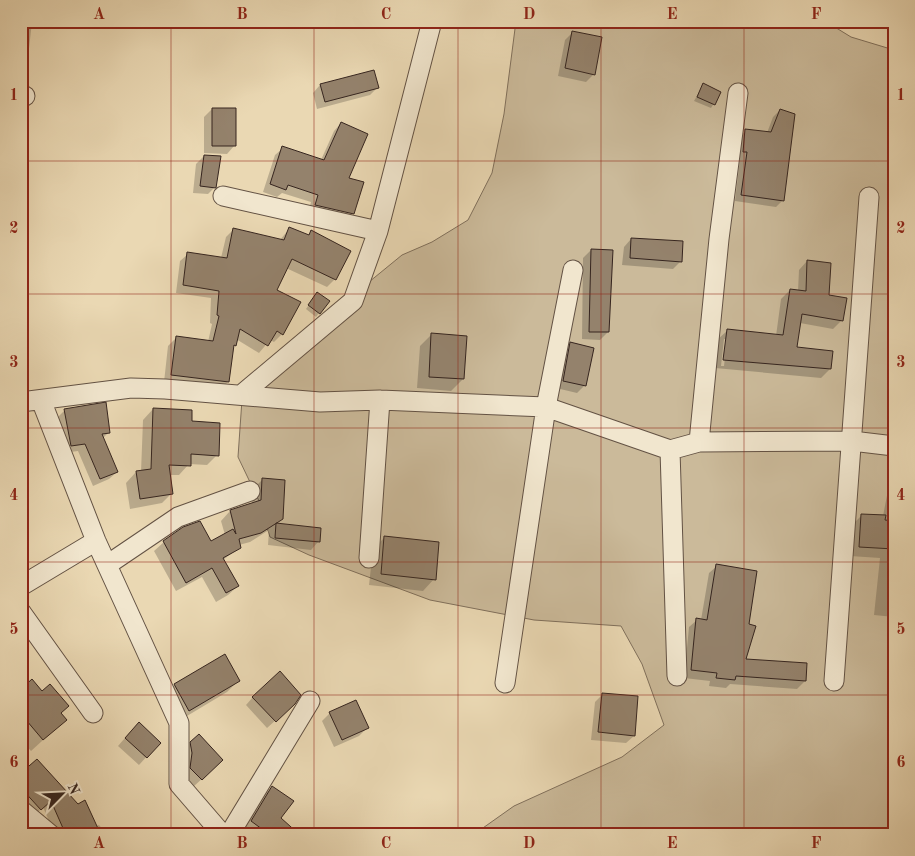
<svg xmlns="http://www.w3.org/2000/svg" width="915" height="856" font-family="'Old Standard TT',serif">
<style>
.green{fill:#cbba9a;stroke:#80705c}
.shadow{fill:#0003;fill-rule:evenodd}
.building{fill:#94826c;stroke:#36251f}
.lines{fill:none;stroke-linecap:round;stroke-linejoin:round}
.minor-casing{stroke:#635244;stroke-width:21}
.minor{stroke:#f1e6ce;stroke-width:19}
.grid{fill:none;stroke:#8f2418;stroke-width:1;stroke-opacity:0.55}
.neatline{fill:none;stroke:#8f2418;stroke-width:2}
.grid-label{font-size:16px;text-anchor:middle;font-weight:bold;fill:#8f2418}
</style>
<rect width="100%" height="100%" fill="#ead8b3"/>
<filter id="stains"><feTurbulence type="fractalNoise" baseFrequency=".004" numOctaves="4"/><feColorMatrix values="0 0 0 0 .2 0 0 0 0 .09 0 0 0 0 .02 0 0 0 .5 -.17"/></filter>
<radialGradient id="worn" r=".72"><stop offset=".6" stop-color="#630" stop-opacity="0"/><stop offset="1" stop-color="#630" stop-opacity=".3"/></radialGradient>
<path class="green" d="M516 21H825L851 37 894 50V835H473L514 806 622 757 664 725 642 664 621 626 534 620 430 600 309 555 270 537 259 501 238 457 243 385 402 255 432 242 468 220 492 173 504 114Z"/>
<path class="shadow" d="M21 21 32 22 25 84 21 88Z
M573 32 594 74 586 82 558 76 565 40Z
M320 85 377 88 370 95 317 109 313 93Z
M703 85 720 93 711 108 694 101Z
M212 109 234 146 227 154 204 153V117Z
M780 110 783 200 776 207 735 201 740 159 736 158 738 138 746 131 767 133 773 117Z
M341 123 353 213 345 221 308 213 311 202 282 193 277 197 263 192 275 155 283 148 321 160 334 131Z
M204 156 216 186 208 194 193 193 196 164Z
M234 229 280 240 289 229 307 236 311 232 335 279 327 287 286 268 275 291 282 334 274 342 270 340 259 353 236 339 232 348 228 382 220 390 164 382 168 346 176 338 208 342 212 324 210 323 211 298 176 293 180 261 188 254 221 258 226 237Z
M631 239 681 261 673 269 622 265 624 247Z
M591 250 608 332 600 340 582 339 583 258Z
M807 261 842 320 833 329 800 323 796 348 831 352 830 369 821 378 715 368 718 339 727 331 776 336 781 299 790 290 798 291 799 270ZM724 339H727L724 366H721Z
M314 297 319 313 316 317 306 309Z
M431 335 463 379 451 391 417 388 420 346Z
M571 343 584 386 577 393 556 388 563 351Z
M153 409 191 423 217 455 207 465 189 464 179 475H169L172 493 162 503 130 509 126 483 136 472H141L143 420Z
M65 410 109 432 103 438 117 472 109 479 93 486 78 451 63 453 57 418Z
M894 471V617L874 615 880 558 850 556 852 525 862 515 883 516 891 475Z
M263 479 281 518 275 524 320 529 318 542 311 550 268 545 269 530 250 542 239 545 240 547 223 560 238 586 228 595 216 602 202 577 176 591 154 551 164 542 211 543 225 535 221 521 230 511 252 504 253 489Z
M385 537 434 579 423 591 369 585 373 549Z
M717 566 748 625 745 660 805 681 797 689 730 684 726 688 709 686 710 681 684 678 689 627 697 620H701L709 573Z
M225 656 239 680 227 692 177 722 163 697 174 685Z
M21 690 42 693 60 713 53 731 31 751 21 740Z
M603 694 634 736 626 743 591 740 595 702Z
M253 697 286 711 267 728 246 705Z
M330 713 367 728 359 736 334 747 322 721Z
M131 731 159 743 139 765 118 746Z
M191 742 214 768 193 787 183 776V750Z
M21 775 96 826 99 825 105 832 110 827 115 835H55L43 807 33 817 21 804Z
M272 787 280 818 298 835H251L244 829 264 795Z"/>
<path class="building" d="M572 31 602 37 595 75 565 68Z
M374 70 379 88 325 102 320 84Z
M703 83 721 92 715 105 697 97Z
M212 108H236V146H212Z
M780 109 795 114 784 201 741 195 747 152H743L745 129 771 132Z
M341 122 368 134 349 178 364 182 354 214 315 205 318 195 288 185 286 190 270 184 282 146 324 160Z
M204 155 221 156 216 188 200 186Z
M289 227 309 235 311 230 351 251 336 280 292 259 277 290 301 302 283 335 277 331 268 346 240 329 236 346 234 345 229 382 171 375 176 336 213 341 219 316 217 315 219 291 183 285 187 252 227 258 233 228 284 240Z
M631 238 683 241 682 262 630 258Z
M591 249 613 250 609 332H589Z
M807 260 831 263 829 295 847 298 843 321 802 314 797 347 833 351 831 369 723 360 727 329 783 335 790 289 806 291Z
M317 292 330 301 320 314 308 305Z
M431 333 467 336 464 379 429 377Z
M570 342 594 348 586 386 563 381Z
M106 402 110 433 102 434 118 472 100 479 85 444 71 446 64 409Z
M153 408 192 410V421L220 423 219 456 191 454V466L169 465 173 494 140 499 136 471 151 469Z
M262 478 285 480 283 519 261 533 239 539 241 548 223 558 239 586 226 593 212 568 186 583 163 541 183 527 200 521 211 541 233 529 236 534 230 510 261 500Z
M861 514 886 515 885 520 894 521V549L859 547Z
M276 523 321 528 320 542 275 538Z
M384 536 439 542 436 580 381 574Z
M716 564 757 571 749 624 756 626 746 659 807 663 806 681 736 676 735 680 716 678 717 673 691 670 696 618 707 620Z
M225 654 240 681 189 711 174 684Z
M280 671 301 695 295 704 276 722 252 697Z
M32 679 42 691 50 684 69 706 61 713 67 720 43 740 21 714V689Z
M602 693 638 696 635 736 598 732Z
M356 700 369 728 342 740 329 712Z
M139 722 161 743 147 758 125 738Z
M199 734 223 760 202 780 190 768 192 753 190 742Z
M37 759 78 804 85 800 101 835H66L51 801 41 810 21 788V773Z
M272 786 294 801 281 818 300 835H270L251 821Z"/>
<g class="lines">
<defs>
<path id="minor" d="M21 96H25
M223 196 378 231
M241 395 353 301 378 231 432 21
M41 400 96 541 179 723V784L223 835
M21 402 131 388 165 389 320 402 380 400 546 407 670 450 699 442 852 441 894 446
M699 442 719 239 738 93
M670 450 677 676
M369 558 380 400
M107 565 178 517 250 491
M21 586 96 541
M21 612 93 713
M834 681 869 197
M505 683 546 407 573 270
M21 810 51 835
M229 835 310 701"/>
</defs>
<use href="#minor" class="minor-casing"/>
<use href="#minor" class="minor"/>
</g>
<path class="grid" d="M171 21V835M314 21V835M458 21V835M601 21V835M744 21V835M21 161H894M21 294H894M21 428H894M21 562H894M21 695H894"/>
<rect width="915" height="856" fill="none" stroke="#ead8b3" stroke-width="55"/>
<g transform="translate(62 794) rotate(66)" stroke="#f1e6ce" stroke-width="4" paint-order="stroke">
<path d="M0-4L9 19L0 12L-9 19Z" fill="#36251f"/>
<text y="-8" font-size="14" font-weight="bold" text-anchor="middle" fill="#36251f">N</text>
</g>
<rect x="28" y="28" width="860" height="800" class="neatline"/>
<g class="grid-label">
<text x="99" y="19">A</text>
<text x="242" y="19">B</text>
<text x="386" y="19">C</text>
<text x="529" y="19">D</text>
<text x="672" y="19">E</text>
<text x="816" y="19">F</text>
<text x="14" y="100">1</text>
<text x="901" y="100">1</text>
<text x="14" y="233">2</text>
<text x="901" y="233">2</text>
<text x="14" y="367">3</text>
<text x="901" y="367">3</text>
<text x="14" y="500">4</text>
<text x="901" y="500">4</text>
<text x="14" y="634">5</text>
<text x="901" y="634">5</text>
<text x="14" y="767">6</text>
<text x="901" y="767">6</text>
<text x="99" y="848">A</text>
<text x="242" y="848">B</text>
<text x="386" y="848">C</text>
<text x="529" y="848">D</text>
<text x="672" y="848">E</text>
<text x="816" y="848">F</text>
</g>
<rect width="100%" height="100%" filter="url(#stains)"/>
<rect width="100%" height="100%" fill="url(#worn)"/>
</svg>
